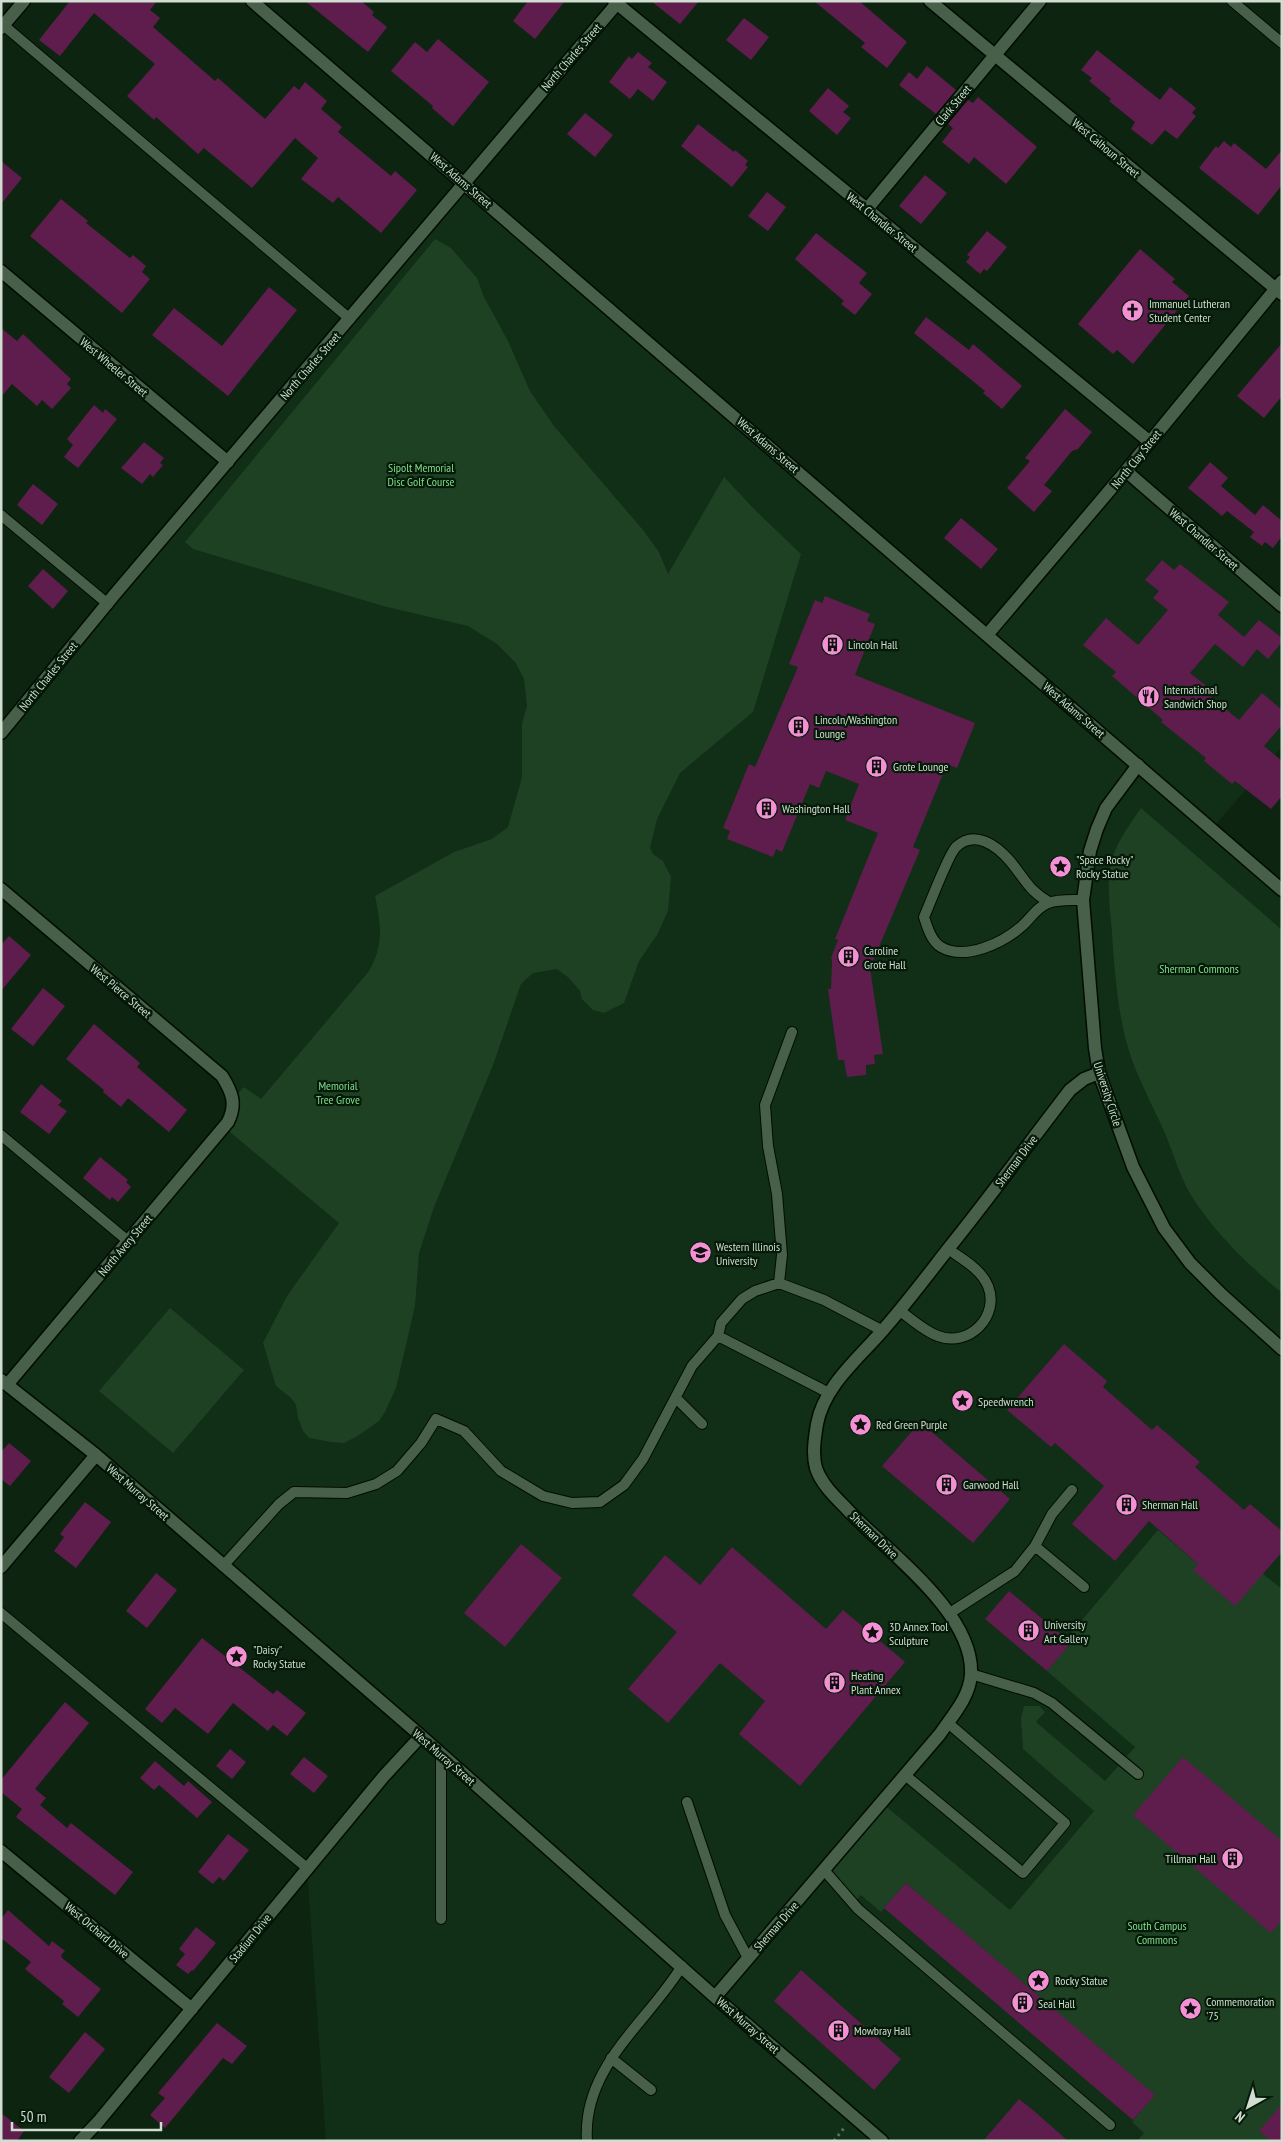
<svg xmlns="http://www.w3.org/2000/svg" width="1283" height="2142" font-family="'PT Sans Narrow',sans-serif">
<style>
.built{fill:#112e16}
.green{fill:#1d4122}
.building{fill:#5f1d4d}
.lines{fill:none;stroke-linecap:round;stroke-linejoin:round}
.service-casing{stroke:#000c01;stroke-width:12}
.minor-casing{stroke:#000c01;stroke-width:15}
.tertiary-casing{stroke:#000c01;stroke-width:15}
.path{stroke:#5e7160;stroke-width:3;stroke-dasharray:2.5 4;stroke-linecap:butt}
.service{stroke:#48604a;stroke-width:10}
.minor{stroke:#48604a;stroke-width:12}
.tertiary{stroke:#48604a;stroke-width:12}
.labels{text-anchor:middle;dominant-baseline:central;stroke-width:4.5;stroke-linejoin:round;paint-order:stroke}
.street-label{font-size:12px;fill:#d0ded1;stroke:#051a08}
.poi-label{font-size:12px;fill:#d0ded1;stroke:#051a08;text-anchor:start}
.park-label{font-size:12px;fill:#81dd8c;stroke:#051a08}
</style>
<rect width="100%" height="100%" fill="#0d2410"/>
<path class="built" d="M463 182 987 634 1126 471 1282 606V747L1212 829 1282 890V2141H326L307 1868 421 1736 7 1385 228 1122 231 1091 1 890V733Z"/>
<path class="green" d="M435 239 451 248 477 278 484 297 508 341 530 391 554 426 643 530 659 552 668 574 724 477 757 512 801 554 753 712 680 773 657 819 650 848 653 854 663 861 671 877 668 911 657 935 639 961 624 1003 604 1013 593 1010 582 999 580 991 569 978 557 969 533 973 521 984 493 1065 434 1207 419 1253 415 1306 396 1388 385 1412 379 1421 356 1437 344 1443 331 1442 309 1438 303 1431 298 1418 296 1405 291 1398 276 1386 263 1343 287 1296 339 1223 224 1127 233 1099 244 1087 261 1099 369 971C384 945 381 924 375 896L454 852 492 839 508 827 522 777V724L527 706 524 679 515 662 497 644 468 626 383 606 193 549 185 542Z
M1141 808 1282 930V1293C1249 1266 1218 1236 1194 1200 1180 1179 1174 1154 1164 1131 1150 1100 1133 1070 1125 1037 1117 1003 1114 967 1112 932 1110 911 1107 889 1110 868 1114 845 1128 827 1141 808Z
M170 1308 244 1370 173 1453 99 1391Z
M1158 1530 1198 1564 1263 1574 1282 1589V2141H1137L1144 2133 1132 2122 1154 2095 906 1883 881 1912 861 1895 853 1903 824 1870 882 1803 1010 1910 1094 1811 1023 1749 1021 1718 1024 1706H1039L1045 1712 1036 1722 1105 1781 1135 1747 1047 1671 1070 1643 1066 1639Z"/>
<path class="building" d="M70 1H157L150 10 160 18 153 27 215 81 218 78 265 119 294 86 299 90 305 82 327 101 321 109 342 127 338 132 391 176 395 171 417 190 381 233 338 197 333 203 301 179 318 158 295 138 252 188 204 148 198 154 156 117 154 120 127 96 155 64 94 13 60 56 39 40Z
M305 1H361L374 12 372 15 387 27 368 52Z
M528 1H565L535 39 513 21Z
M651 1H699L680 24Z
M814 1H859L907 42 887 68 861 47 865 43Z
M744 18 769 37 751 60 726 40Z
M438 39 489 82 453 126 432 108 433 106 391 71 415 42 427 52Z
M1097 50 1160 100 1170 87 1196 108 1192 113 1196 116 1177 139 1165 130 1152 145 1131 129 1135 122 1109 101 1111 99 1089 81 1092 78 1081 70Z
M638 52 652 63 648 67 667 82 653 101 638 89 630 99 609 82 629 56 632 59Z
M927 66 956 90 936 114 899 85 909 72 917 79Z
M828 88 849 106 843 112 851 118 837 135 809 111Z
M978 97 1037 147 1006 184 974 157 969 164 942 142 953 128 948 124 968 100 973 103Z
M585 113 613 135 595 157 567 134Z
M698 124 734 152 735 150 748 161 745 165 748 167 732 187 681 146Z
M1224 141 1231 147 1234 143 1266 169 1282 150V185L1258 215 1199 168 1216 146 1218 148Z
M1 161 22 178 1 204Z
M925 175 947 193 921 224 899 206Z
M767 192 786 207 768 231 748 216Z
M61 199 88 221 86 223 130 258 133 255 146 266 142 272 150 279 122 313 30 236Z
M987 231 1007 247 987 271 984 269 980 274 966 262 970 257 967 255Z
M816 233 867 273 859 283 872 294 855 315 841 304 844 301 795 259Z
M1140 249 1175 279 1172 282 1189 296 1133 364 1117 350 1113 354 1078 324Z
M269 287 297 310 228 396 152 335 174 308 222 346Z
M926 317 969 350 973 344 1022 386 1002 409 983 393 985 391 914 333Z
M1 328 17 341 23 334 71 379 67 384 71 388 52 409 42 400 37 406 12 384 1 397Z
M1282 343V396L1264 418 1237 396Z
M94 405 103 413 105 409 117 419 78 468 64 457 73 445 67 439Z
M1065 409 1092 432 1078 449 1072 451 1044 485 1052 491 1034 512 1007 488 1030 461 1025 458Z
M144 442 164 458 160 463 163 465 153 477 150 474 142 484 121 468Z
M1210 462 1228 478 1221 486 1255 515 1263 505 1282 521V536L1273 548 1265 542 1262 546 1250 537 1254 532 1227 511 1222 516 1188 488Z
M33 484 58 504 42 525 17 505Z
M961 518 998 549 981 569 944 538Z
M1162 560 1174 570 1180 564 1229 602 1218 615 1244 637 1259 620 1282 638V642L1268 659 1257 649 1243 667 1215 644 1190 673 1209 688 1205 692 1239 720 1262 693 1282 710V725L1264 746 1282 761V796L1271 809 1235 781 1232 784 1204 761 1206 758 1161 722 1163 720 1112 676 1116 672 1083 645 1106 618 1138 645 1168 610 1153 598 1159 591 1145 580Z
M43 569 68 591 53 609 28 586Z
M825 596 870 614 867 621 875 624 855 675 975 723 957 768 947 764 913 847 920 850 870 968 883 1054 874 1055 875 1064 866 1065V1075L847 1077 844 1060H838L828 989H831L832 960 831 958 838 940 835 939 878 833 845 820 859 784 826 771 819 788 810 784 782 852 776 849 773 857 727 839 730 831 723 828 749 764 755 767 798 667 789 664 815 600 822 603Z
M9 936 31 955 1 991V945Z
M43 988 65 1006 33 1046 11 1029Z
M94 1024 140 1063 137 1067 187 1110 169 1132 128 1098 121 1107 103 1092 104 1090 66 1059Z
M41 1084 62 1101 58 1105 67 1111 49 1134 20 1112Z
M100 1157 128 1180 126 1182 131 1187 118 1202 112 1197 110 1200 83 1178Z
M1064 1344 1107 1381 1103 1387 1152 1430 1157 1425 1200 1462 1195 1467 1244 1510 1250 1504 1282 1531V1552L1235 1606 1193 1570 1198 1564 1149 1521 1115 1561 1072 1524 1104 1486 1055 1443 1051 1447 1007 1410Z
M920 1422 1010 1499 973 1543 882 1466Z
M9 1443 31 1461 10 1486 1 1479V1452Z
M85 1502 111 1522 76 1568 54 1551 64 1537 60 1534Z
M521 1544 562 1578 505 1647 464 1613Z
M732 1547 826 1629 843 1610 905 1662 800 1786 739 1734 765 1701 720 1663 668 1723 628 1689 677 1632 632 1595 665 1555 700 1585Z
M156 1573 177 1590 147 1628 126 1611Z
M1009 1591 1071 1643 1047 1671 985 1619Z
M202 1638 273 1694 277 1690 306 1713 287 1736 273 1725 268 1731 233 1703 208 1734 175 1708 162 1723 145 1709Z
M65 1702 89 1723 35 1789 46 1798 40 1805 67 1828 71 1823 133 1872 115 1895 16 1817 22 1809 1 1792V1780Z
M230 1749 246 1762 232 1779 216 1766Z
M304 1757 328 1776 314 1793 290 1774Z
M1183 1757 1282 1841V1920L1271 1933 1133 1815Z
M155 1761 184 1786 188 1781 212 1802 197 1818 159 1785 154 1790 140 1778Z
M228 1834 249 1850 224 1881 219 1877 213 1884 198 1872Z
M906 1883 1155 2095 1133 2120 884 1908Z
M8 1910 49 1946 52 1941 65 1951 61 1955 62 1958 101 1989 78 2017 62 2004 64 2001 25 1969 31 1962 1 1938V1919Z
M196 1927 216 1943 193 1971 192 1970 188 1974 176 1965 185 1954 179 1949Z
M801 1970 901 2059 874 2090 774 2001Z
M217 2023 247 2046 232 2064 223 2058 165 2128 150 2115 165 2098 158 2093Z
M85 2032 105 2049 69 2093 49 2077Z
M1019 2099 1034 2111 1068 2141H983Z
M1282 2104V2141H1271L1259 2131Z
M1 2113 24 2131 17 2141H1Z"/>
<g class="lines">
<defs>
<path id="service" d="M1232 1 1282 43
M1 23 350 319
M1 515 108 604
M1049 902C1028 890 1025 879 1010 861 997 846 975 829 956 847 948 855 930 904 924 917 927 926 931 941 941 947 965 961 1003 943 1022 926 1031 918 1037 907 1048 903 1058 899 1073 900 1083 900
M1 1135 128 1241
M779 1283 782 1255 777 1194 768 1146 765 1105 792 1032
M899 1310C911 1319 924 1331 938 1336 969 1348 1000 1316 988 1286 981 1269 962 1259 948 1249
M718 1336 829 1393
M676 1398 702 1424
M1035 1546 1052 1514 1072 1490
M223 1566 279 1504 294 1492 347 1493 376 1484 397 1471 421 1443 436 1419 464 1431 501 1471 543 1496 572 1503 600 1502 624 1485 643 1459 692 1366 718 1336 721 1323 742 1299 755 1291 779 1283 824 1300 883 1331
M1 1613 307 1868
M950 1613 1015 1571 1035 1546 1084 1587
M971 1674 1034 1693 1052 1703 1138 1774
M441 1754V1919
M905 1775 1023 1873 1065 1823 948 1723
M687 1802 725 1915 748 1958
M824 1870 858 1909 1110 2125
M611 2058 651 2090
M587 2141C582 2067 647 2023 682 1966"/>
<path id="minor" d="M614 1 1150 442
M930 1 1282 294
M1 28 24 1
M867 209 1040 1
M1 271 228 462
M1126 471 1282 606
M987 635 1126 471 1282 281
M1 733 115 594 619 1
M1138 765 1106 808 1097 829 1090 851 1083 900 1095 1048 1099 1073 1133 1167 1164 1228 1190 1263 1221 1294 1282 1349
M1 889 222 1076C232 1092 237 1104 228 1122L7 1385
M1 1380 96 1455 421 1736 715 1997 882 2141
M1 1567 96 1455
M1 1851 192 2009
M715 1997 940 1734C952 1716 970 1697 971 1674 974 1611 883 1549 844 1506 833 1495 821 1483 816 1468 812 1454 815 1437 817 1424 824 1386 859 1358 883 1330 906 1304 927 1276 948 1249 990 1197 1029 1143 1070 1090L1084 1079 1099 1073
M80 2141 98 2122 384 1776 421 1736"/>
<path id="tertiary" d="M252 1 1282 890"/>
</defs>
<use href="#service" class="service-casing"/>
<use href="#minor" class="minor-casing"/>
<use href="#tertiary" class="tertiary-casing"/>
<path class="path" d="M834 2141 844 2128"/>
<use href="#service" class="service"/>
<use href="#minor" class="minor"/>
<use href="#tertiary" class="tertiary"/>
</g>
<defs>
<symbol id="church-disc" viewBox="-11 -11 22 22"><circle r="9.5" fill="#f491d4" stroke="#051a08"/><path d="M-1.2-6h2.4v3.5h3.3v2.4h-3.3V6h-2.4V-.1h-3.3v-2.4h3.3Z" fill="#111"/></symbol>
<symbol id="building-disc" viewBox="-11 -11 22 22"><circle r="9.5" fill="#f491d4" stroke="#051a08"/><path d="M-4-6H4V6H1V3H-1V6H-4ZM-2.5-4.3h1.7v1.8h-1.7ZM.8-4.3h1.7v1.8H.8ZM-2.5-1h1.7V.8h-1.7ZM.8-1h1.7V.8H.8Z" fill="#111"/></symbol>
<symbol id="restaurant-disc" viewBox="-11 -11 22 22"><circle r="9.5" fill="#f491d4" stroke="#051a08"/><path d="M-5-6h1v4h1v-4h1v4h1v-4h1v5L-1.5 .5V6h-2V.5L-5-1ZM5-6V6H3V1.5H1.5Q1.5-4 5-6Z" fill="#111"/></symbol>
<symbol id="sight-disc" viewBox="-11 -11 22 22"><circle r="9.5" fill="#f491d4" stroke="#051a08"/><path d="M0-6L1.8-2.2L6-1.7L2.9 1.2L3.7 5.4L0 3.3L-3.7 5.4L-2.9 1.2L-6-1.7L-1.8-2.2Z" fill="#111"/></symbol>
<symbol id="university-disc" viewBox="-11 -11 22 22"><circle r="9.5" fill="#f491d4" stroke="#051a08"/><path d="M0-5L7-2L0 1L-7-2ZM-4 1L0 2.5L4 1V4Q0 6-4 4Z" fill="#111"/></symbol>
</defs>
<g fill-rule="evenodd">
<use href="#church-disc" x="1120" y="298" width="25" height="25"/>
<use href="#building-disc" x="820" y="632" width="25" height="25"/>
<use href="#restaurant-disc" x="1136" y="684" width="25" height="25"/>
<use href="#building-disc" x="786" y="714" width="25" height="25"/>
<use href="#building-disc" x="864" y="754" width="25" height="25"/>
<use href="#building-disc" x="754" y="796" width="25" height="25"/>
<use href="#sight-disc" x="1048" y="854" width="25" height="25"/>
<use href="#building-disc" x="836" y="944" width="25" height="25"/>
<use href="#university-disc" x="688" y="1240" width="25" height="25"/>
<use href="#sight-disc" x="950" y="1388" width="25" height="25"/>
<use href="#sight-disc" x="848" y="1412" width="25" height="25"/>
<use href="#building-disc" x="934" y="1472" width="25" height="25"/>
<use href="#building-disc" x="1114" y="1492" width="25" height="25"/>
<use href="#building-disc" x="1016" y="1618" width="25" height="25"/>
<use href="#sight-disc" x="860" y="1620" width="25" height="25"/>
<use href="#sight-disc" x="224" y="1644" width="25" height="25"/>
<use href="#building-disc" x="822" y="1670" width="25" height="25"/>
<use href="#building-disc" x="1220" y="1846" width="25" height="25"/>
<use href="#sight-disc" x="1026" y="1968" width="25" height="25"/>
<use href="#building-disc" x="1010" y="1990" width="25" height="25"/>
<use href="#sight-disc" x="1178" y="1996" width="25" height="25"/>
<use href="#building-disc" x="826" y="2018" width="25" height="25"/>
</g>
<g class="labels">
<g class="street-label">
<text transform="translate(571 57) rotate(-49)">North Charles Street</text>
<text transform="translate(953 105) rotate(-50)">Clark Street</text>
<text transform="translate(1106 148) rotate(40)">West Calhoun Street</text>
<text transform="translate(461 180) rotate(41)">West Adams Street</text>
<text transform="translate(882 222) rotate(39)">West Chandler Street</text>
<text transform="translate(310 366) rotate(-49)">North Charles Street</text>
<text transform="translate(114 367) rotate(40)">West Wheeler Street</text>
<text transform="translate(768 445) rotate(41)">West Adams Street</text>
<text transform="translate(1136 459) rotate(-51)">North Clay Street</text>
<text transform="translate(1204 539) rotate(41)">West Chandler Street</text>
<text transform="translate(48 676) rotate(-51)">North Charles Street</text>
<text transform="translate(1074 710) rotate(41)">West Adams Street</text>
<text transform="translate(121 991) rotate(40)">West Pierce Street</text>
<text transform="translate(1108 1094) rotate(72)">University Circle</text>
<text transform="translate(1016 1161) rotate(-53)">Sherman Drive</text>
<text transform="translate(125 1245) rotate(-50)">North Avery Street</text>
<text transform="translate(138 1492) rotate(41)">West Murray Street</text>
<text transform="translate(874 1535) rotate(44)">Sherman Drive</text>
<text transform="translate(444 1757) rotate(41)">West Murray Street</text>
<text transform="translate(776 1926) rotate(-49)">Sherman Drive</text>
<text transform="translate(97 1930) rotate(40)">West Orchard Drive</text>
<text transform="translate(250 1938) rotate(-51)">Stadium Drive</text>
<text transform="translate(748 2025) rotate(41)">West Murray Street</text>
</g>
<g class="poi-label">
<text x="1149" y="303">Immanuel Lutheran<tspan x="1149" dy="14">Student Center</tspan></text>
<text x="848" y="644">Lincoln Hall</text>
<text x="1164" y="689">International<tspan x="1164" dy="14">Sandwich Shop</tspan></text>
<text x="815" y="719">Lincoln/Washington<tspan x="815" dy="14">Lounge</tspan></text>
<text x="893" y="766">Grote Lounge</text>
<text x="782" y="808">Washington Hall</text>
<text x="1076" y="859">"Space Rocky"<tspan x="1076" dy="14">Rocky Statue</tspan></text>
<text x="864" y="950">Caroline<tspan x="864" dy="14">Grote Hall</tspan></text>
<text x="716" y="1246">Western Illinois<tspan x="716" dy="14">University</tspan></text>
<text x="978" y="1401">Speedwrench</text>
<text x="876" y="1424">Red Green Purple</text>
<text x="963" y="1484">Garwood Hall</text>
<text x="1142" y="1504">Sherman Hall</text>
<text x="1044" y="1624">University<tspan x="1044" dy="14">Art Gallery</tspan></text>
<text x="889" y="1626">3D Annex Tool<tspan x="889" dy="14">Sculpture</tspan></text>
<text x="253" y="1649">"Daisy"<tspan x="253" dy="14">Rocky Statue</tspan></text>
<text x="851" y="1675">Heating<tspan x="851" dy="14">Plant Annex</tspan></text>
<text x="1216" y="1858" text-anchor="end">Tillman Hall</text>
<text x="1055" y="1980">Rocky Statue</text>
<text x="1206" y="2001">Commemoration<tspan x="1206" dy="14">'75</tspan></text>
<text x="1038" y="2003">Seal Hall</text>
<text x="854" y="2030">Mowbray Hall</text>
</g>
<g class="park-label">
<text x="421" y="467">Sipolt Memorial<tspan x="421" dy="14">Disc Golf Course</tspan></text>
<text x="1199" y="968">Sherman Commons</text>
<text x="338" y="1085">Memorial<tspan x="338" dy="14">Tree Grove</tspan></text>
<text x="1157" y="1925">South Campus<tspan x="1157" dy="14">Commons</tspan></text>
</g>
</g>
<rect width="1283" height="2142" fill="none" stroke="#d0ded1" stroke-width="5"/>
<g transform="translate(1248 2107) rotate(219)" stroke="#051a08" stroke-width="4" paint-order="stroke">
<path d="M0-4L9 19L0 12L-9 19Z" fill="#d0ded1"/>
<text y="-8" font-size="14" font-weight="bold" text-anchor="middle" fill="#d0ded1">N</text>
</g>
<path d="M12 2122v8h149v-8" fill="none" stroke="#d0ded1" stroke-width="2.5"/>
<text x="20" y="2122" font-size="15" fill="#d0ded1" stroke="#051a08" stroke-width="4" paint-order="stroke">50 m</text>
</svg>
